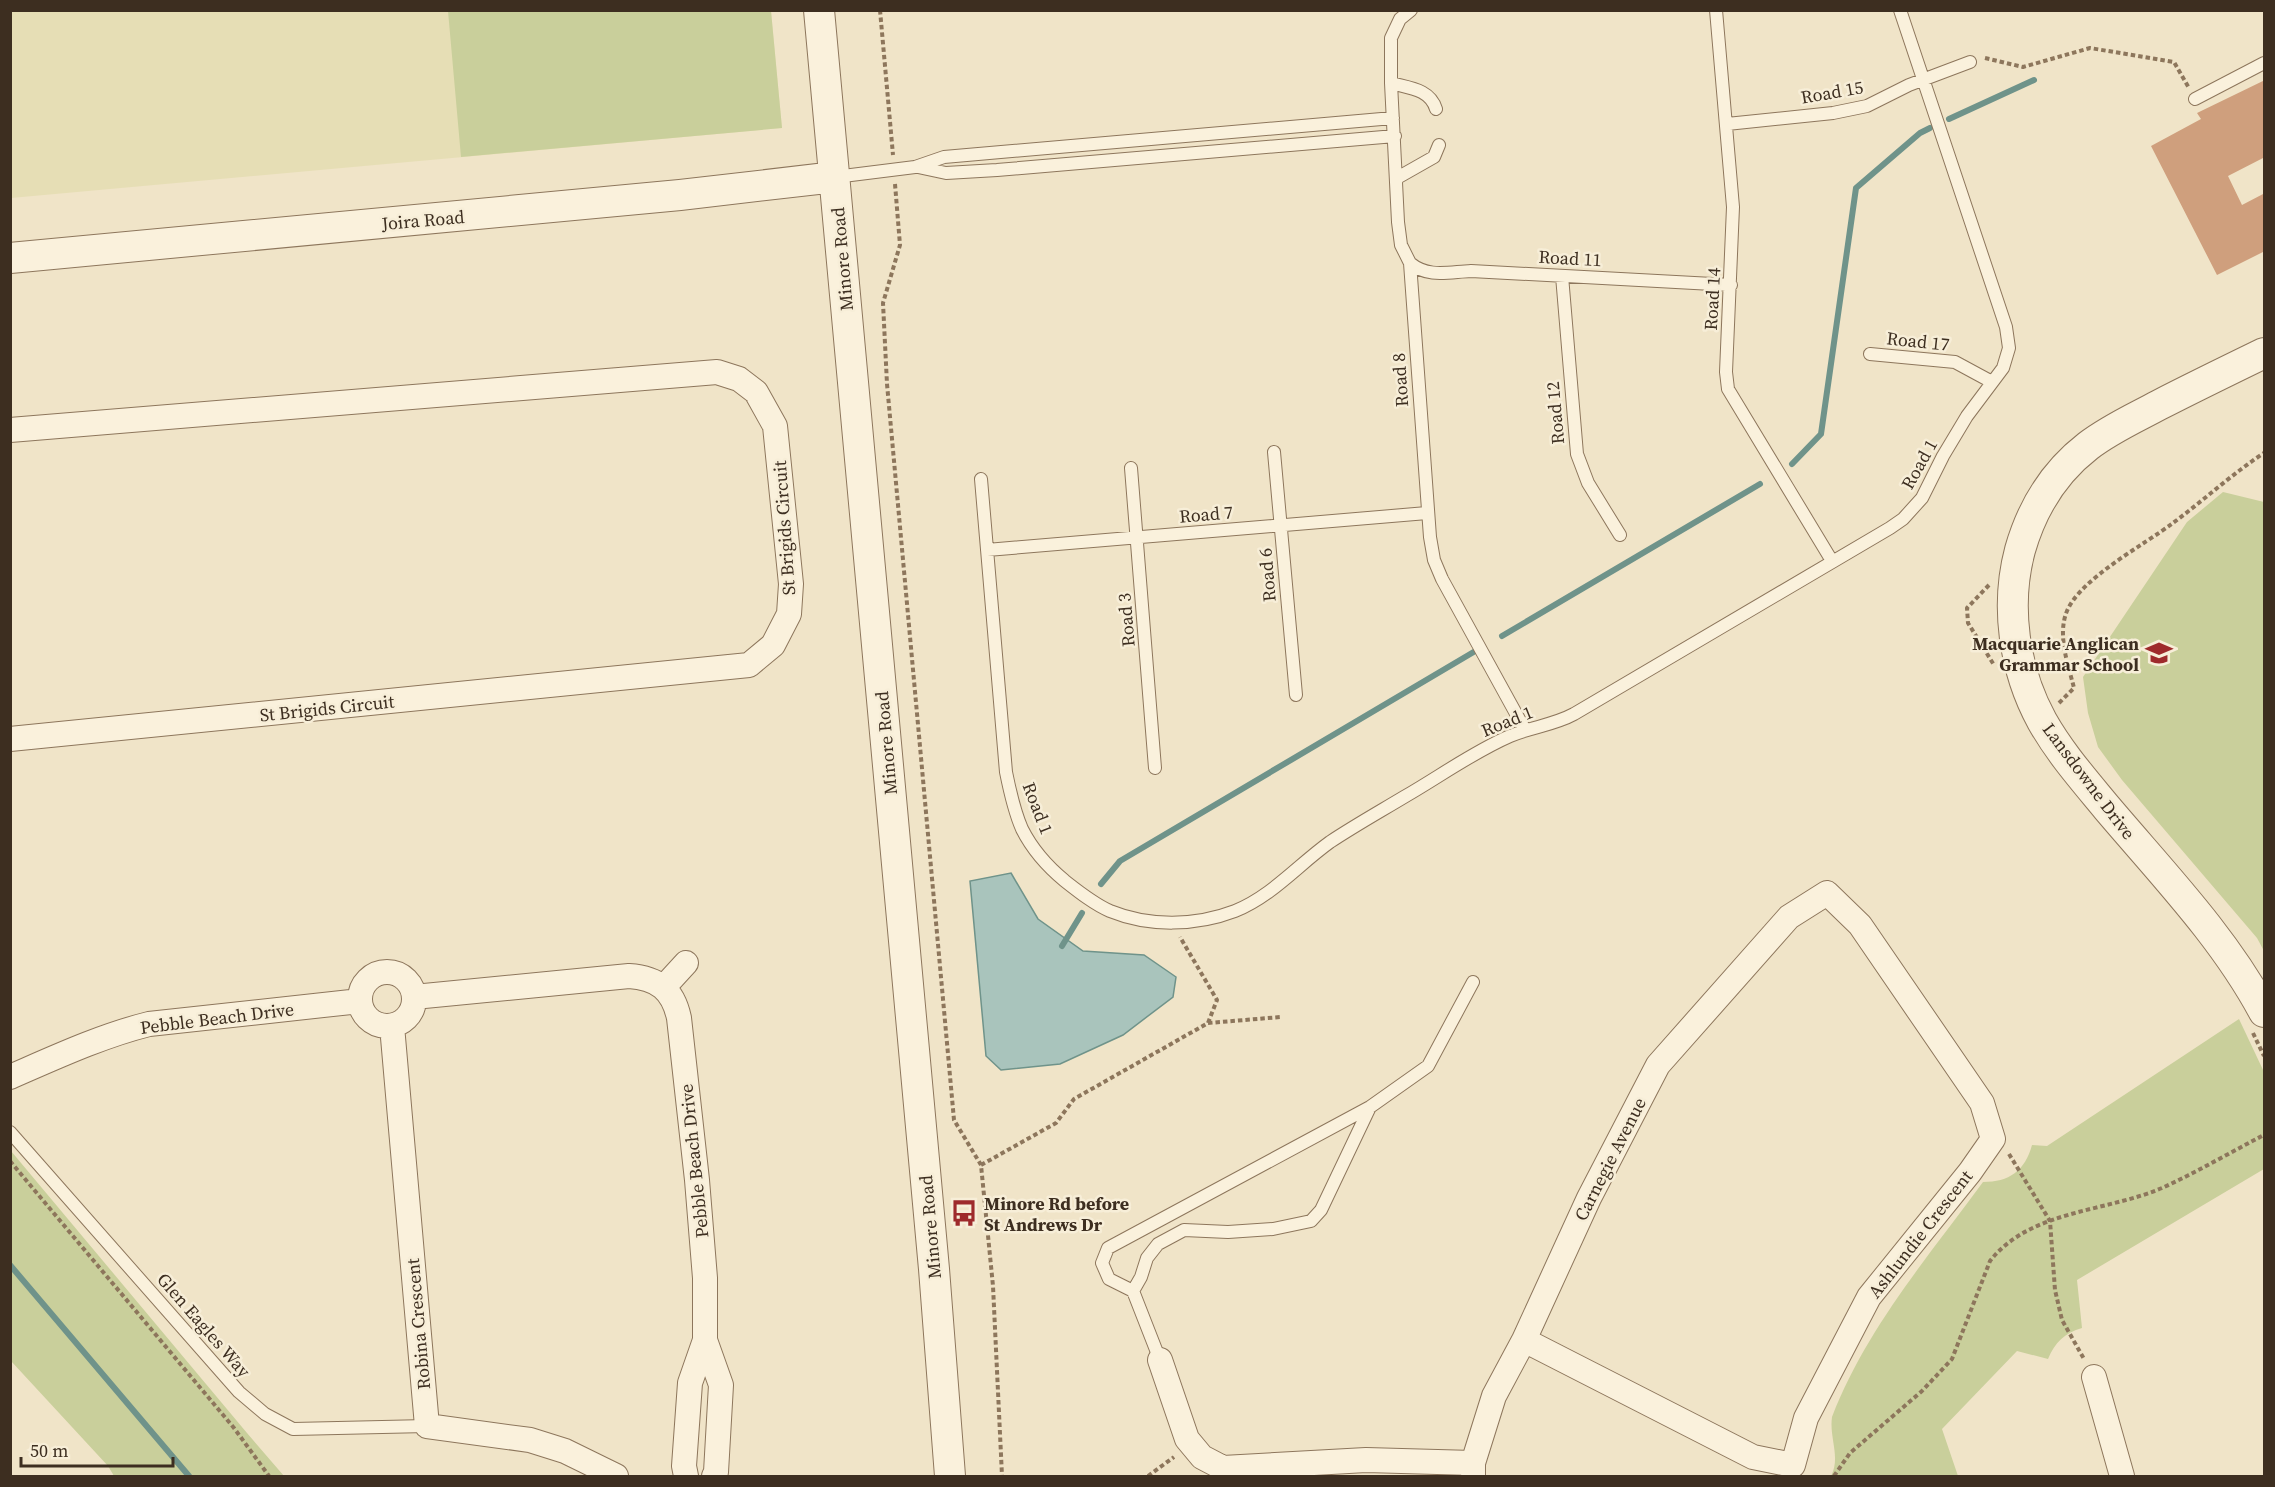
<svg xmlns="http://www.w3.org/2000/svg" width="2275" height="1487" font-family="'Source Serif 4',serif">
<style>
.farmland{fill:#e6deb5}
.green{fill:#c9cf9b}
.water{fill:#a9c4bc;stroke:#6f938a;stroke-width:1.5}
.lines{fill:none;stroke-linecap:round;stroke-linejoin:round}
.stream{stroke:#6f938a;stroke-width:6}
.building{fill:#cf9f7d}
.service-casing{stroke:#8d765c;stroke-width:14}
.minor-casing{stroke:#8d765c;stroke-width:26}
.tertiary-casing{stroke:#8d765c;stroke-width:32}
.path{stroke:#8d765c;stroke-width:4;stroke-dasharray:4.5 3;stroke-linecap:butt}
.service{stroke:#faf1dc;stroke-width:12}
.minor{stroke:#faf1dc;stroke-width:24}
.tertiary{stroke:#faf1dc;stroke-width:30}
.labels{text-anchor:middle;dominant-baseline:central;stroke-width:5;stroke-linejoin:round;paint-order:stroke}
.street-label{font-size:18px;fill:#3d2e20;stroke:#f7eed8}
.poi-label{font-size:18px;font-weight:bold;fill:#3d2e20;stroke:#f7eed8;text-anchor:end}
</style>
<rect width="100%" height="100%" fill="#f0e4c8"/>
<path class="farmland" d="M11 11H771L782 128 11 198Z"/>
<path class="green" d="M448 11H771L782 128 461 157Z
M2223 492 2264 502V951L2257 938 2122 780 2098 747 2088 713 2083 677 2187 522Z
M2239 1019 2264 1072V1169L2077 1280 2082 1328C2065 1333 2055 1342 2048 1359L2017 1351 1942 1429 1958 1476H1831C1841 1457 1829 1438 1832 1417 1866 1329 1928 1257 1983 1182 2009 1182 2025 1171 2032 1145L2047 1146Z
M11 1151 247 1433 284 1476H114L108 1466 11 1361Z"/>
<path class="water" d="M1011 873 1038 919 1083 951 1144 955 1176 977 1173 997 1123 1035 1060 1064 1001 1070 986 1056 970 881Z"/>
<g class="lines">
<path class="stream" d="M1949 119 2034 80
M1792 464 1821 434 1856 188 1920 133 1930 128
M1502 636 1760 484
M1101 884 1120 861 1477 650
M1062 946 1082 913
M10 1265 189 1476"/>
</g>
<path class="building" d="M2265 80V157L2228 176 2242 205 2265 193V251L2217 275 2151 146 2201 119 2197 113Z"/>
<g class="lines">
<defs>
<path id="service" d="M1411 10 1400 19 1391 38V83L1398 222 1401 245 1410 263 1430 537 1434 560 1442 579 1525 730
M1716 10 1733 207 1726 372 1728 389 1832 561
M1391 83C1409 88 1430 89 1436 109
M2195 99 2264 63
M1727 124 1833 113 1867 106 1909 85 1970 62
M918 167 946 173 997 170 1395 136
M835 177 915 167 944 157 1393 118
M1397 178 1434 157 1439 145
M1410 263C1428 278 1448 272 1471 271L1731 285
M1562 276 1577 454 1588 483 1620 535
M1870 354 1955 362 1992 382
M1274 452 1296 695
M1131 468 1155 768
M981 479 1006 772C1010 792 1014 811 1022 829 1032 849 1048 867 1065 881 1079 892 1094 904 1110 911 1149 927 1196 926 1235 911 1272 896 1298 865 1330 842 1354 826 1379 812 1404 797 1439 777 1473 752 1510 736 1531 727 1554 725 1574 714L1890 528 1903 519 1922 498 1943 456 1967 416 2003 368 2009 348 2006 327 1900 10
M987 550 1427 513
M10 1132 239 1392 265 1414 293 1429 427 1426
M1133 1291 1141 1277 1147 1258 1158 1244 1184 1230 1228 1232 1273 1229 1311 1221 1321 1210 1370 1107
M1160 1360 1133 1291 1109 1279 1102 1263 1108 1248 1370 1107 1428 1066 1473 982"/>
<path id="minor" d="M10 430 717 372 739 379 756 392 775 426 791 584 789 614 773 645 749 665 10 739
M360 999a27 27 0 1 1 54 0a27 27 0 1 1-54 0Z
M664 987 686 963
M414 997 629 976C658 978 673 990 679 1018L697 1180 705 1278V1340L690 1383 684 1466 686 1476
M392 1026 427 1426 530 1440 565 1451 616 1476
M10 1077C56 1057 101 1036 149 1024L360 1001
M705 1340 721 1385 716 1472 714 1476
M1160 1360 1187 1439 1202 1457 1223 1468 1366 1460 1473 1463
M2094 1377 2122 1476
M1473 1476V1463L1494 1396 1524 1340 1589 1198 1658 1065 1789 917 1827 893 1860 925 1982 1103 1993 1139 1970 1172 1869 1297 1806 1418 1793 1465 1753 1457 1524 1340"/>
<path id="tertiary" d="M819 10 934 1269 950 1476
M10 258 680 195 835 177
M2264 353C2229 370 2194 387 2159 405 2135 418 2110 429 2088 446 2053 473 2032 508 2020 550 2005 606 2014 670 2042 721 2060 753 2084 780 2107 808 2162 873 2224 937 2264 1012"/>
</defs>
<use href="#service" class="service-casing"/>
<use href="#minor" class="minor-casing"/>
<use href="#tertiary" class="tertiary-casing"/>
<path class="path" d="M880 10 893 155
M1985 58 2023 67 2090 48 2174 62 2189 88
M895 184 900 245 883 303 887 384 954 1120 981 1165 993 1286 1002 1476
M1989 585 1967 608 1968 623 1994 665
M2059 703 2074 688C2068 664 2057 635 2067 611 2081 578 2144 545 2173 523 2204 500 2232 474 2264 453
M1208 1023 1281 1017
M2253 1033 2264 1056
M2009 1154 2050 1221 2055 1290 2062 1320 2084 1359
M10 1161 234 1428 269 1476
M981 1165 1056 1123 1074 1099 1208 1023 1217 1000 1180 937
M1148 1476 1174 1457
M1834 1476 1850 1453 1922 1391 1952 1359 1990 1261C2030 1210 2106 1212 2162 1188 2197 1172 2231 1152 2264 1135"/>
<use href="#service" class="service"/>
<use href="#minor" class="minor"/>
<use href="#tertiary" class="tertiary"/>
</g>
<defs>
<symbol id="school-bare" viewBox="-9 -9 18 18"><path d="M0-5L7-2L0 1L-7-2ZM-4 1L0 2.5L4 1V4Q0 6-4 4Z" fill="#9e2a2b" stroke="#f7eed8" stroke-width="2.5" paint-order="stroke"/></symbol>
<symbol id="bus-bare" viewBox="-9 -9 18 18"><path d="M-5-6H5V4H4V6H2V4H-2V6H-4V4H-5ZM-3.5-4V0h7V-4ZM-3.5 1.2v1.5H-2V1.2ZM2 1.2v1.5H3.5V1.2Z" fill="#9e2a2b" stroke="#f7eed8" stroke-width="2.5" paint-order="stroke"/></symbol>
</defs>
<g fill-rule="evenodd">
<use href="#school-bare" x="2140" y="634" width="38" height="38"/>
<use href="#bus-bare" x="945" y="1194" width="38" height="38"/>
</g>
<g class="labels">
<g class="street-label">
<text transform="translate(1832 92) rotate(-10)">Road 15</text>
<text transform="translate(423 220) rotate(-5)">Joira Road</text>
<text transform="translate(1570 258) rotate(3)">Road 11</text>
<text transform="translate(842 259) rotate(-95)">Minore Road</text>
<text transform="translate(1712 299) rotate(-87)">Road 14</text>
<text transform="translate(1918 341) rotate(6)">Road 17</text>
<text transform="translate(1400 380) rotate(-94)">Road 8</text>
<text transform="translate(1555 413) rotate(-95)">Road 12</text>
<text transform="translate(1919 464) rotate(-61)">Road 1</text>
<text transform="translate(1206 514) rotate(-5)">Road 7</text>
<text transform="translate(784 528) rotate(-94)">St Brigids Circuit</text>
<text transform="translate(1267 575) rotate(-95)">Road 6</text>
<text transform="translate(1126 620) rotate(-95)">Road 3</text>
<text transform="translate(327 708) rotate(-6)">St Brigids Circuit</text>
<text transform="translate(1507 721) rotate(-22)">Road 1</text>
<text transform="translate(886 743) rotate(-95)">Minore Road</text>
<text transform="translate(2089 781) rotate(53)">Lansdowne Drive</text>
<text transform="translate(1038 808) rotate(69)">Road 1</text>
<text transform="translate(217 1018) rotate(-7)">Pebble Beach Drive</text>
<text transform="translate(1610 1159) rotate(-63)">Carnegie Avenue</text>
<text transform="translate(694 1161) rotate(-96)">Pebble Beach Drive</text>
<text transform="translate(930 1227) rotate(-95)">Minore Road</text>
<text transform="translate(1920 1234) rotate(-52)">Ashlundie Crescent</text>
<text transform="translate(418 1324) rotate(-95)">Robina Crescent</text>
<text transform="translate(204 1325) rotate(49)">Glen Eagles Way</text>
</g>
<g class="poi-label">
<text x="2139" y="643">Macquarie Anglican<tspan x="2139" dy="21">Grammar School</tspan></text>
<text x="984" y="1203" text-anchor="start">Minore Rd before<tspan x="984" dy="21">St Andrews Dr</tspan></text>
</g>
</g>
<rect width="2275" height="1487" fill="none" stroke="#3d2e20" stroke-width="24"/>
<path d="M21 1457v9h152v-9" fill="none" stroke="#3d2e20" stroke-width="3"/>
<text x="30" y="1457" font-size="18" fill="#3d2e20" stroke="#f7eed8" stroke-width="4.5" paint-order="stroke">50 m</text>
</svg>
